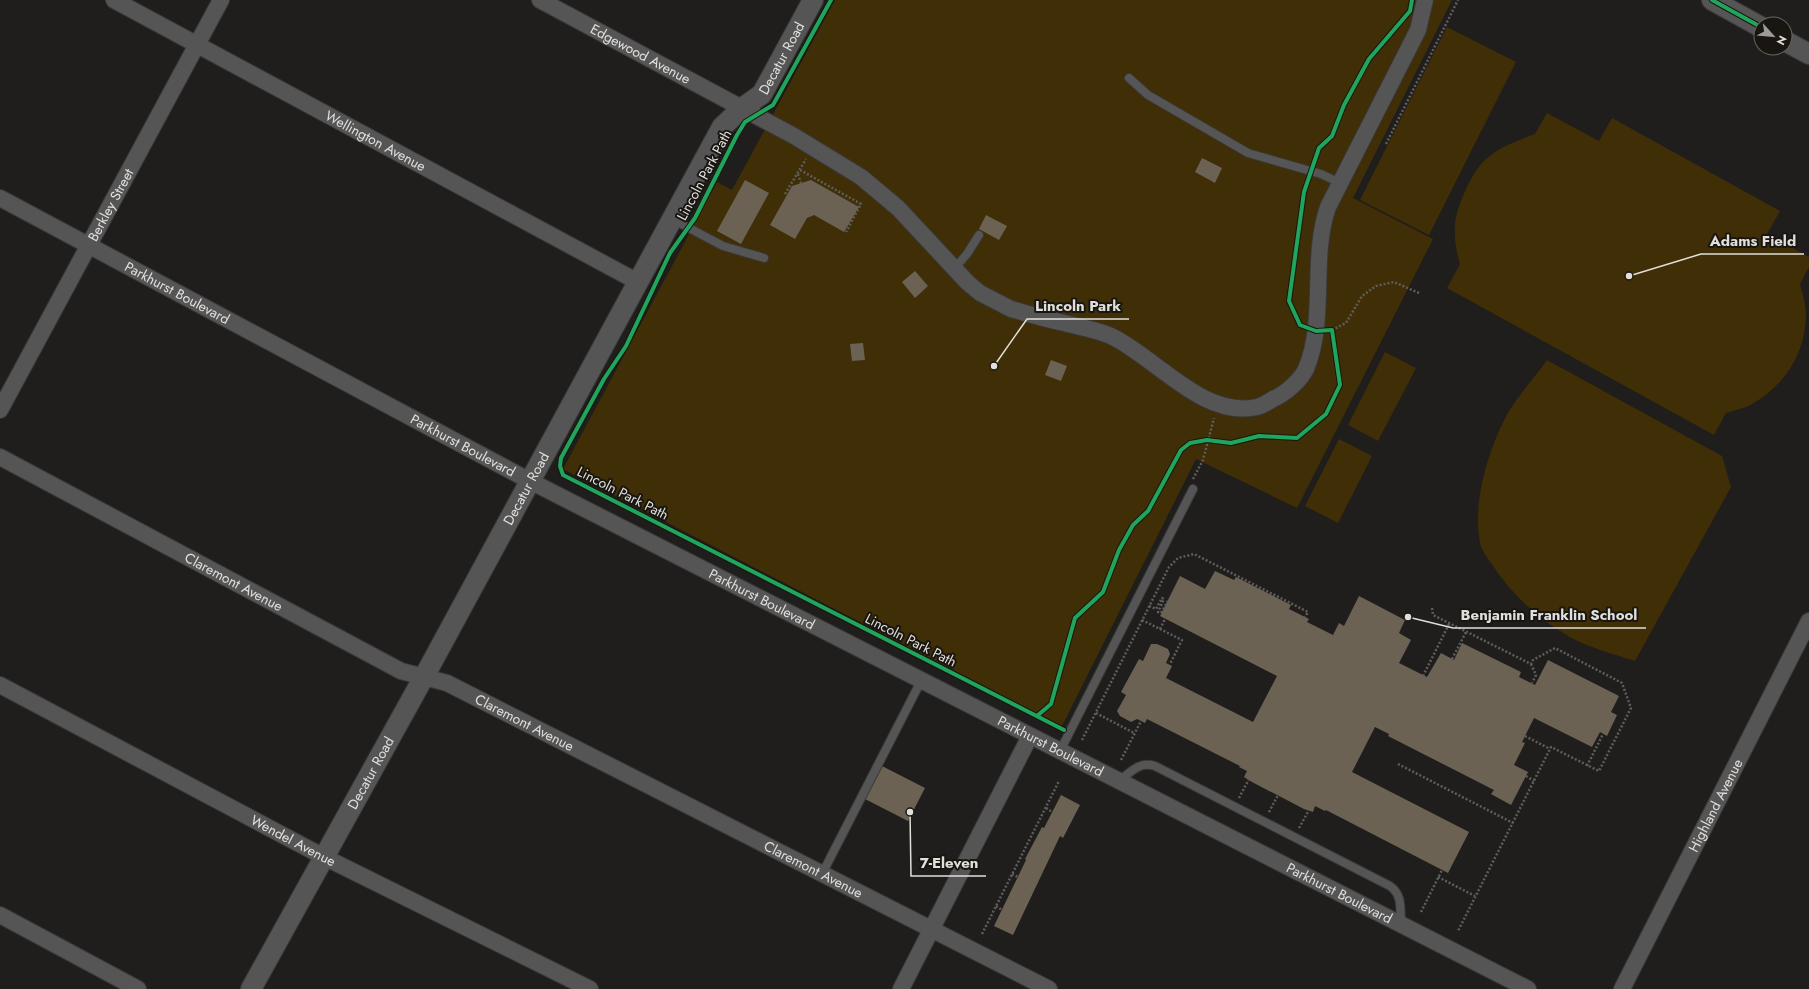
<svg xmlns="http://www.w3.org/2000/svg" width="1809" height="989" font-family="Jost,sans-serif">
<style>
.green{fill:#3f2e06}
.building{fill:#6b6254}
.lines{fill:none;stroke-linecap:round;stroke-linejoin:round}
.service-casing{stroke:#3a3938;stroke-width:10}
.minor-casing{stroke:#3a3938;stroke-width:18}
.tertiary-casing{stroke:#3a3938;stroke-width:22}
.path{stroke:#5e5e5d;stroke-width:2.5;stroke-dasharray:2 2;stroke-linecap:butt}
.service{stroke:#565556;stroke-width:8}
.minor{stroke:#565556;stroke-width:16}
.tertiary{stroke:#565556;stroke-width:20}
.cycleway-casing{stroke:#191611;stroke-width:6}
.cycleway{stroke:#20a55d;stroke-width:4}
.labels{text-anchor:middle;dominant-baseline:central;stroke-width:4;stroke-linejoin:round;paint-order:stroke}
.street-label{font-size:14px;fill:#e1dfdb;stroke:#191611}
.leader{fill:none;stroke:#e1dfdb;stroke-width:1.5}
.callout-dot{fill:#e1dfdb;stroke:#191611;stroke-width:1.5}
.callout-label{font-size:15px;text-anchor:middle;font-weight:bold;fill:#e1dfdb;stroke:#191611;stroke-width:4;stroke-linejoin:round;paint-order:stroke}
</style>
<rect width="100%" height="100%" fill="#201e1c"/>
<path class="green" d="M835 0H1452L1353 198 1433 239 1297 508 1196 459 1062 726 563 469 717 182 732 190Z
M1447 27 1516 62 1429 235 1360 200Z
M1547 113 1599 141 1612 118 1780 211 1767 234 1809 257V267L1800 284C1802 293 1806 304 1806 314 1806 352 1785 386 1752 404 1744 409 1734 410 1726 413L1714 435 1447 288 1460 264C1456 251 1454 238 1455 224 1456 208 1472 172 1484 161 1498 147 1517 141 1535 134Z
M1385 352 1416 368 1378 441 1348 425Z
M1547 360 1722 456 1731 487 1635 661C1613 654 1590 648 1570 637 1538 619 1511 594 1491 563 1487 557 1481 550 1480 542 1472 501 1489 447 1509 411 1520 393 1535 377 1547 360Z
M1339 439 1372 456 1338 523 1305 506Z"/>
<path class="building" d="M1202 158 1222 168 1215 183 1195 172Z
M745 180 769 193 741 244 717 231Z
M811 180 859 207 844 232 814 215 807 218 795 239 770 225 792 186Z
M986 215 1007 226 999 240 979 229Z
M915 271 928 286 915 298 902 282Z
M863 343 865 360 852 361 850 344Z
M1051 360 1067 366 1061 381 1045 375Z
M1215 571 1234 580 1236 577 1291 605 1289 609 1309 619 1307 622 1333 635 1339 623 1344 626 1359 596 1405 620 1399 633 1411 640 1399 663 1427 677 1441 653 1454 660 1462 643 1521 672 1519 677 1535 685 1548 660 1619 696 1611 712 1617 715 1607 736 1600 732 1592 747 1534 718 1522 742 1525 743 1514 765 1528 772 1511 805 1491 794 1494 790 1388 736 1389 734 1375 727 1352 772 1469 832 1448 873 1326 810 1325 811 1315 806 1313 812 1304 809 1252 782 1244 777 1247 771 1239 767 1240 766 1147 719 1145 723 1137 719 1131 722 1120 716 1117 711 1126 695 1121 692 1139 659 1143 661 1151 644H1157L1168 649 1170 654 1166 663 1172 666 1166 678 1253 722 1277 676 1160 616 1180 576 1205 589Z
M882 766 925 788 908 821 865 799Z
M1061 795 1080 805 1063 838 1060 836 1013 935 994 926 1026 860 1025 859 1042 827 1044 828Z"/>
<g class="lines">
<defs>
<path id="service" d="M1129 78 1148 95 1248 153 1321 174 1340 183
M672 219 723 246 764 258
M954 269 967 254 979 235
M1060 751 1193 489
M1119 781C1131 772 1139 761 1155 766L1390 886C1403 895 1400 910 1401 925
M822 874 921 681"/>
<g id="minor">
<path id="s1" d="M114 0 638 282"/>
<path id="s2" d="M540 0 794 136 861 177 898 208 967 282 980 293 1011 309C1029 314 1046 319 1064 323 1080 327 1099 330 1113 337 1157 359 1204 419 1257 407 1262 406 1268 402 1273 399 1285 394 1300 381 1306 369 1327 318 1310 259 1328 207L1418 30 1425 0"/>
<path id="s3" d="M0 198 530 481 1528 989"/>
<path id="s4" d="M0 410 221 0"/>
<path id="s5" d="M0 457 401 671 447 683 1049 989"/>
<path id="s6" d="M0 685 324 857 590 989"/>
<path d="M0 915 138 989"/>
<path d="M901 989 1030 736"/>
<path id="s7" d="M1622 989 1809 621"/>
</g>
<g id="tertiary">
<path d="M1712 0 1761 27"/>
<path d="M1785 41 1809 54"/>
<path id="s8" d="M251 989 431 664 722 127 741 109 762 94 813 0"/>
</g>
</defs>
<use href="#service" class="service-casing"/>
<use href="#minor" class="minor-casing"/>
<use href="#tertiary" class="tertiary-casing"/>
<path class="path" d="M1386 144 1458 0
M800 170 861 204 846 232
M798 174 801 183
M785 194 806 159
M1332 330 1346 323 1362 296 1376 286 1394 282 1419 293
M1193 479 1203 460 1214 418
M1149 606 1156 609 1162 598 1164 599 1158 612 1161 613 1168 601
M1432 608 1433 615 1531 664 1533 660 1555 648 1622 683 1631 708 1599 771 1551 747 1458 931
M1142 620 1182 640 1170 664
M1160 629 1165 619
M1452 659 1466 632
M1531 664 1536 675 1532 683
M1423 676 1449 624
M1096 713 1134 733
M1525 736 1550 749
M1082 740 1169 567 1178 558 1194 554 1308 612 1305 617
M1121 760 1141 721
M1398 764 1513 823
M1587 766 1603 734
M1526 776 1534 781
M1239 798 1249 779
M1046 808 1052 812
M1269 812 1278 795
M1299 828 1309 810
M1012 874 1018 877
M1438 877 1475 896
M996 906 1002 910
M1421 912 1442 870
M982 934 1059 781"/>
<use href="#service" class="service"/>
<use href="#minor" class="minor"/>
<use href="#tertiary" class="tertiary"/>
<defs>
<path id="cycleway" d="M831 0 773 105 745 122 737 135 695 218 670 253 626 346 604 379 561 458 560 466 563 475 1064 730
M1712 0 1761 27
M1037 716 1051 704 1075 618 1103 592 1119 550 1133 525 1148 511 1181 450 1190 443 1207 440 1231 443 1259 436 1297 438 1326 414 1340 385 1332 330 1316 331 1300 325 1289 301 1304 192 1319 148 1332 136 1344 105 1369 59 1410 11 1412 0"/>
</defs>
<use href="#cycleway" class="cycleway-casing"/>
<use href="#cycleway" class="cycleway"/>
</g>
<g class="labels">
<g class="street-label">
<text stroke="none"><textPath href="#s2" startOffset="114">Edgewood Avenue</textPath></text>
<text stroke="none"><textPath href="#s8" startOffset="1075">Decatur Road</textPath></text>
<text stroke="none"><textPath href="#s1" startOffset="297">Wellington Avenue</textPath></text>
<text transform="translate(704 175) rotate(-62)">Lincoln Park Path</text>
<text stroke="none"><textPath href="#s4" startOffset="233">Berkley Street</textPath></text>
<text stroke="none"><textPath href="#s3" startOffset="201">Parkhurst Boulevard</textPath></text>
<text stroke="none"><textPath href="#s3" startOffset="525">Parkhurst Boulevard</textPath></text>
<text stroke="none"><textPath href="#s8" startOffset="571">Decatur Road</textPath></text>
<text transform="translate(623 493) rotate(27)">Lincoln Park Path</text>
<text stroke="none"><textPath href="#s5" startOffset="265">Claremont Avenue</textPath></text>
<text stroke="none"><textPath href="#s3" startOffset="861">Parkhurst Boulevard</textPath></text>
<text transform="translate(911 640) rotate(27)">Lincoln Park Path</text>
<text stroke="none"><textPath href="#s5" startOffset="589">Claremont Avenue</textPath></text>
<text stroke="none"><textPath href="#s3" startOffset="1185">Parkhurst Boulevard</textPath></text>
<text stroke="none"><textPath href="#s8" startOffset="247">Decatur Road</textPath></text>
<text stroke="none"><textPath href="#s7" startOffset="206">Highland Avenue</textPath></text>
<text stroke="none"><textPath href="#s6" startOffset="332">Wendel Avenue</textPath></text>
<text stroke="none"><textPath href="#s5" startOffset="913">Claremont Avenue</textPath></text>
<text stroke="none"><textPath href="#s3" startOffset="1509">Parkhurst Boulevard</textPath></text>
</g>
</g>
<path class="leader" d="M1629 276L1701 254H1804M994 366L1027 319H1129M1408 617L1453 628H1646M910 812L911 876H986"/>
<g class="callout-dot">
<circle cx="1629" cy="276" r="4"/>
<circle cx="994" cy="366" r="4"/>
<circle cx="1408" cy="617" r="4"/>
<circle cx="910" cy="812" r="4"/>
</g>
<g class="callout-label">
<text x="1753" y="246">Adams Field</text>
<text x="1078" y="311">Lincoln Park</text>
<text x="1549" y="620">Benjamin Franklin School</text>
<text x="949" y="868">7-Eleven</text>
</g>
<g transform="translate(1773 36) rotate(117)"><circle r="19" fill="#191611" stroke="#696662"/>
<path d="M0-3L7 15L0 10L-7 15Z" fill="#9d9b98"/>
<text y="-6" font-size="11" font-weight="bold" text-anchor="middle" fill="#e1dfdb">N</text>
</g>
</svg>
